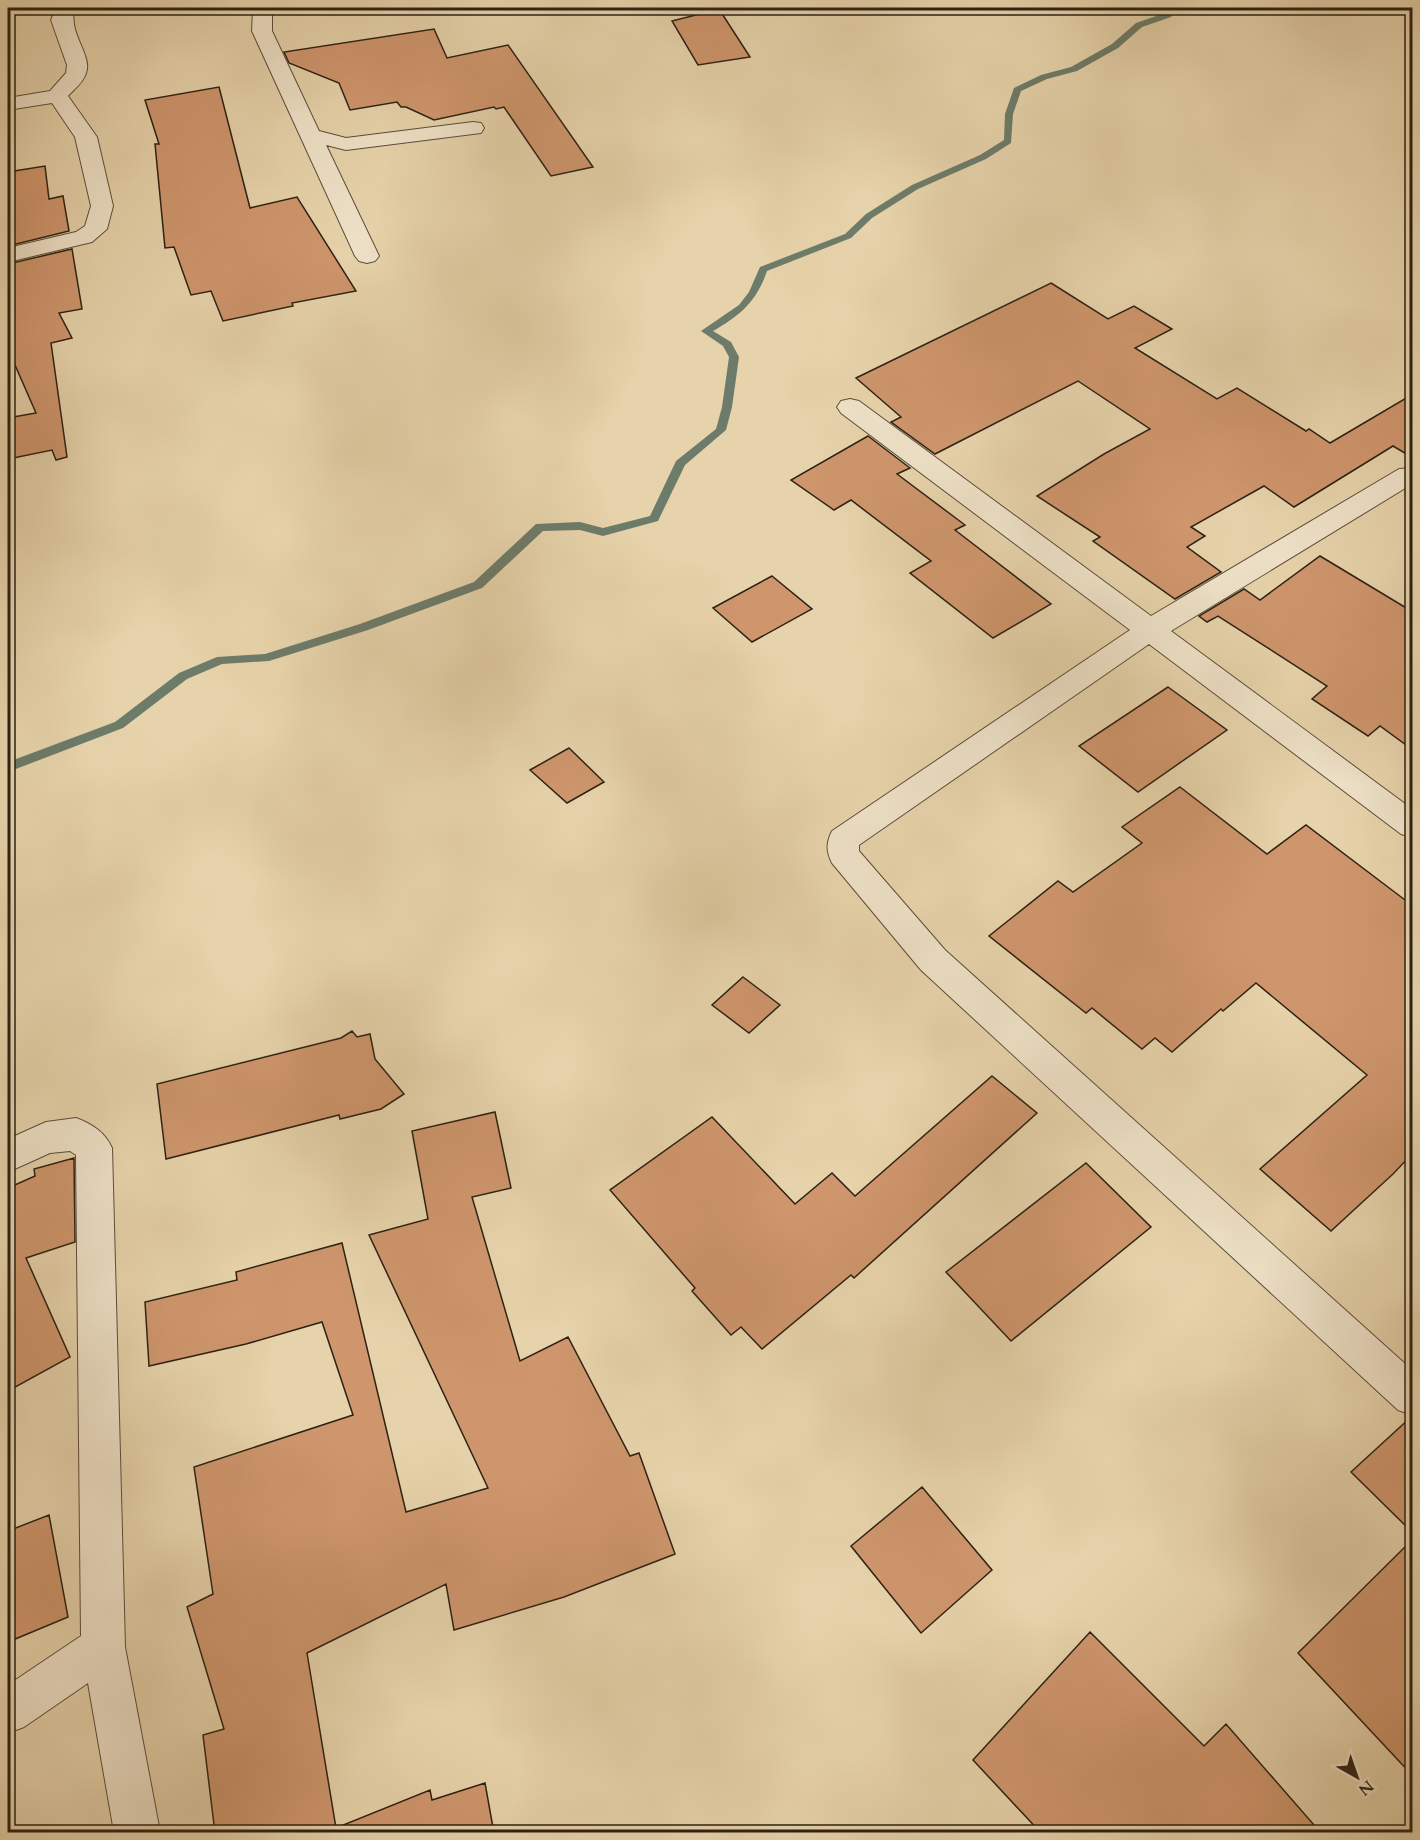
<svg xmlns="http://www.w3.org/2000/svg" width="1420" height="1840" font-family="Cardo,serif">
<style>
.lines{fill:none;stroke-linecap:round;stroke-linejoin:round}
.stream{fill:#6d7c6a;fill-rule:evenodd}
.building{fill:#cf966d;stroke:#2c2113;stroke-width:1.5}
.minor-casing{stroke:#5b4e39;stroke-width:2}
.minor{fill:#efe2c8;fill-rule:evenodd}
</style>
<rect width="100%" height="100%" fill="#e7d3ab"/>
<filter id="stains"><feTurbulence type="fractalNoise" baseFrequency=".00333" numOctaves="4"/><feColorMatrix values="0 0 0 0 .2 0 0 0 0 .09 0 0 0 0 .02 0 0 0 .5 -.17"/></filter>
<radialGradient id="worn" r=".72"><stop offset=".6" stop-color="#630" stop-opacity="0"/><stop offset="1" stop-color="#630" stop-opacity=".3"/></radialGradient>
<g class="lines">
<path class="stream" d="M1169 8H1177L1171 17 1142 27 1118 48 1077 71 1047 79 1021 91 1013 114 1011 143 986 159 918 189 872 218 851 238 767 271C757 301 740 316 713 331L731 342 739 357 732 407 726 430 685 465 658 521 603 536 580 530 543 531 482 588 368 630 269 661 222 664 187 679 123 728 8 772V762L115 722 179 673 217 657 265 654 360 624 474 582 536 524 580 522 603 528 650 516 676 461 716 429 722 407 729 357 723 346 701 331 739 305 749 292 760 267 845 234 866 214 912 185 980 155 1004 140 1005 114 1014 88 1041 75 1071 67 1112 44 1136 23 1165 13Z"/>
</g>
<path class="building" d="M719 9 750 57 698 65 672 21Z
M434 29 447 58 508 45 593 167 551 176 504 107 496 109 494 107 434 120 406 107H401L397 102 350 110 339 83 289 63 284 52Z
M219 87 250 208 297 197 356 291 292 303 293 306 223 321 211 291 191 295 174 247 165 248 155 144H159L145 100Z
M45 166 49 199 63 196 69 231 8 246V172Z
M72 249 82 309 59 313 72 338 51 343 67 457 56 460 52 450 8 459V418L36 413 8 349V264Z
M1051 283 1108 319 1134 306 1172 329 1135 348 1217 399 1237 388 1306 431 1309 429 1330 443 1413 394V458L1393 446 1294 507 1264 486 1191 527 1205 536 1187 547 1221 572 1175 599 1093 541 1100 537 1037 496 1104 454 1150 429 1078 381 935 454 891 422 901 417 856 378Z
M868 436 910 468 897 474 965 525 955 530 1051 604 993 638 910 573 931 561 851 500 834 510 791 480Z
M1320 556 1413 612V750L1380 726 1368 736 1312 699 1327 686 1218 616 1207 622 1199 616 1244 589 1260 600Z
M772 576 812 609 752 642 713 608Z
M1168 687 1227 730 1138 792 1079 746Z
M569 748 604 782 567 803 530 770Z
M1180 787 1267 854 1306 825 1413 906V1153L1393 1174 1331 1231 1260 1169 1367 1075 1256 983 1223 1011 1221 1009 1172 1052 1155 1038 1142 1049 1092 1008 1086 1013 989 936 1058 881 1073 892 1142 843 1122 827Z
M743 977 780 1005 749 1033 712 1005Z
M352 1031 357 1037 370 1034 375 1059 404 1094 381 1109 340 1119 339 1115 166 1159 157 1084 341 1038Z
M992 1076 1037 1113 854 1278 851 1275 762 1349 741 1327 731 1335 692 1291 695 1288 610 1190 712 1117 795 1204 832 1173 855 1196Z
M495 1112 511 1188 472 1197 520 1361 568 1337 630 1456 639 1453 675 1554 564 1597 454 1630 446 1584 307 1653 336 1828 430 1790 432 1800 485 1783 494 1833H215L203 1735 224 1729 187 1607 213 1594 194 1467 353 1415 322 1322 246 1344 149 1366 145 1302 237 1280 236 1272 342 1243 406 1512 488 1488 369 1235 428 1219 412 1131Z
M74 1158 75 1242 26 1258 70 1357 8 1391V1188L35 1176 34 1169Z
M1086 1163 1151 1227 1011 1341 946 1272Z
M1411 1417H1413V1533L1351 1472Z
M922 1487 992 1570 921 1633 851 1546Z
M49 1515 68 1617 8 1642V1531Z
M1413 1539V1776L1298 1653Z
M1090 1632 1204 1746 1226 1724 1321 1833H1041L973 1760Z"/>
<g class="lines">
<defs>
<path id="minor" d="M56 8H75C67 33 93 55 86 73 84 82 73 90 68 96L97 137 113 206 107 229 92 242 8 262V248L76 232 85 226 91 206 75 137 52 103 8 110V98L50 91 66 73 67 65 51 20Z
M253 8H272V31L319 131 346 138 473 122 481 123 484 128 481 133 473 134 346 150 326 145 379 256 375 261 367 263 359 261 355 256 252 31Z
M850 399 859 401 1151 616 1399 469 1412 468V484L1171 631 1412 809V837L1401 834 1149 644 859 845V851L945 950 1412 1370V1415L1398 1410 921 970 832 863C826 851 826 843 832 831L1130 630 841 413 837 407 841 401Z
M76 1118C92 1124 105 1132 112 1148L125 1647 160 1832H114L88 1683 24 1727 8 1733V1685L81 1636 76 1155 70 1151 50 1153 8 1172V1139L46 1122Z"/>
</defs>
<use href="#minor" class="minor-casing"/>
<use href="#minor" class="minor"/>
</g>
<rect width="1420" height="1840" fill="none" stroke="#e7d3ab" stroke-width="30"/>
<rect x="9" y="9" width="1402" height="1822" fill="none" stroke="#2c2113" stroke-width="3"/>
<rect x="15" y="15" width="1390" height="1810" fill="none" stroke="#2c2113" stroke-width="1.5"/>
<g transform="translate(1357 1777) rotate(140)" stroke="#efe2c8" stroke-width="4.5" paint-order="stroke">
<path d="M0-4.5L10 22L0 15L-10 22Z" fill="#2c2113"/>
<text y="-9" font-size="16" font-weight="bold" text-anchor="middle" fill="#2c2113">N</text>
</g>
<rect width="100%" height="100%" filter="url(#stains)"/>
<rect width="100%" height="100%" fill="url(#worn)"/>
</svg>
